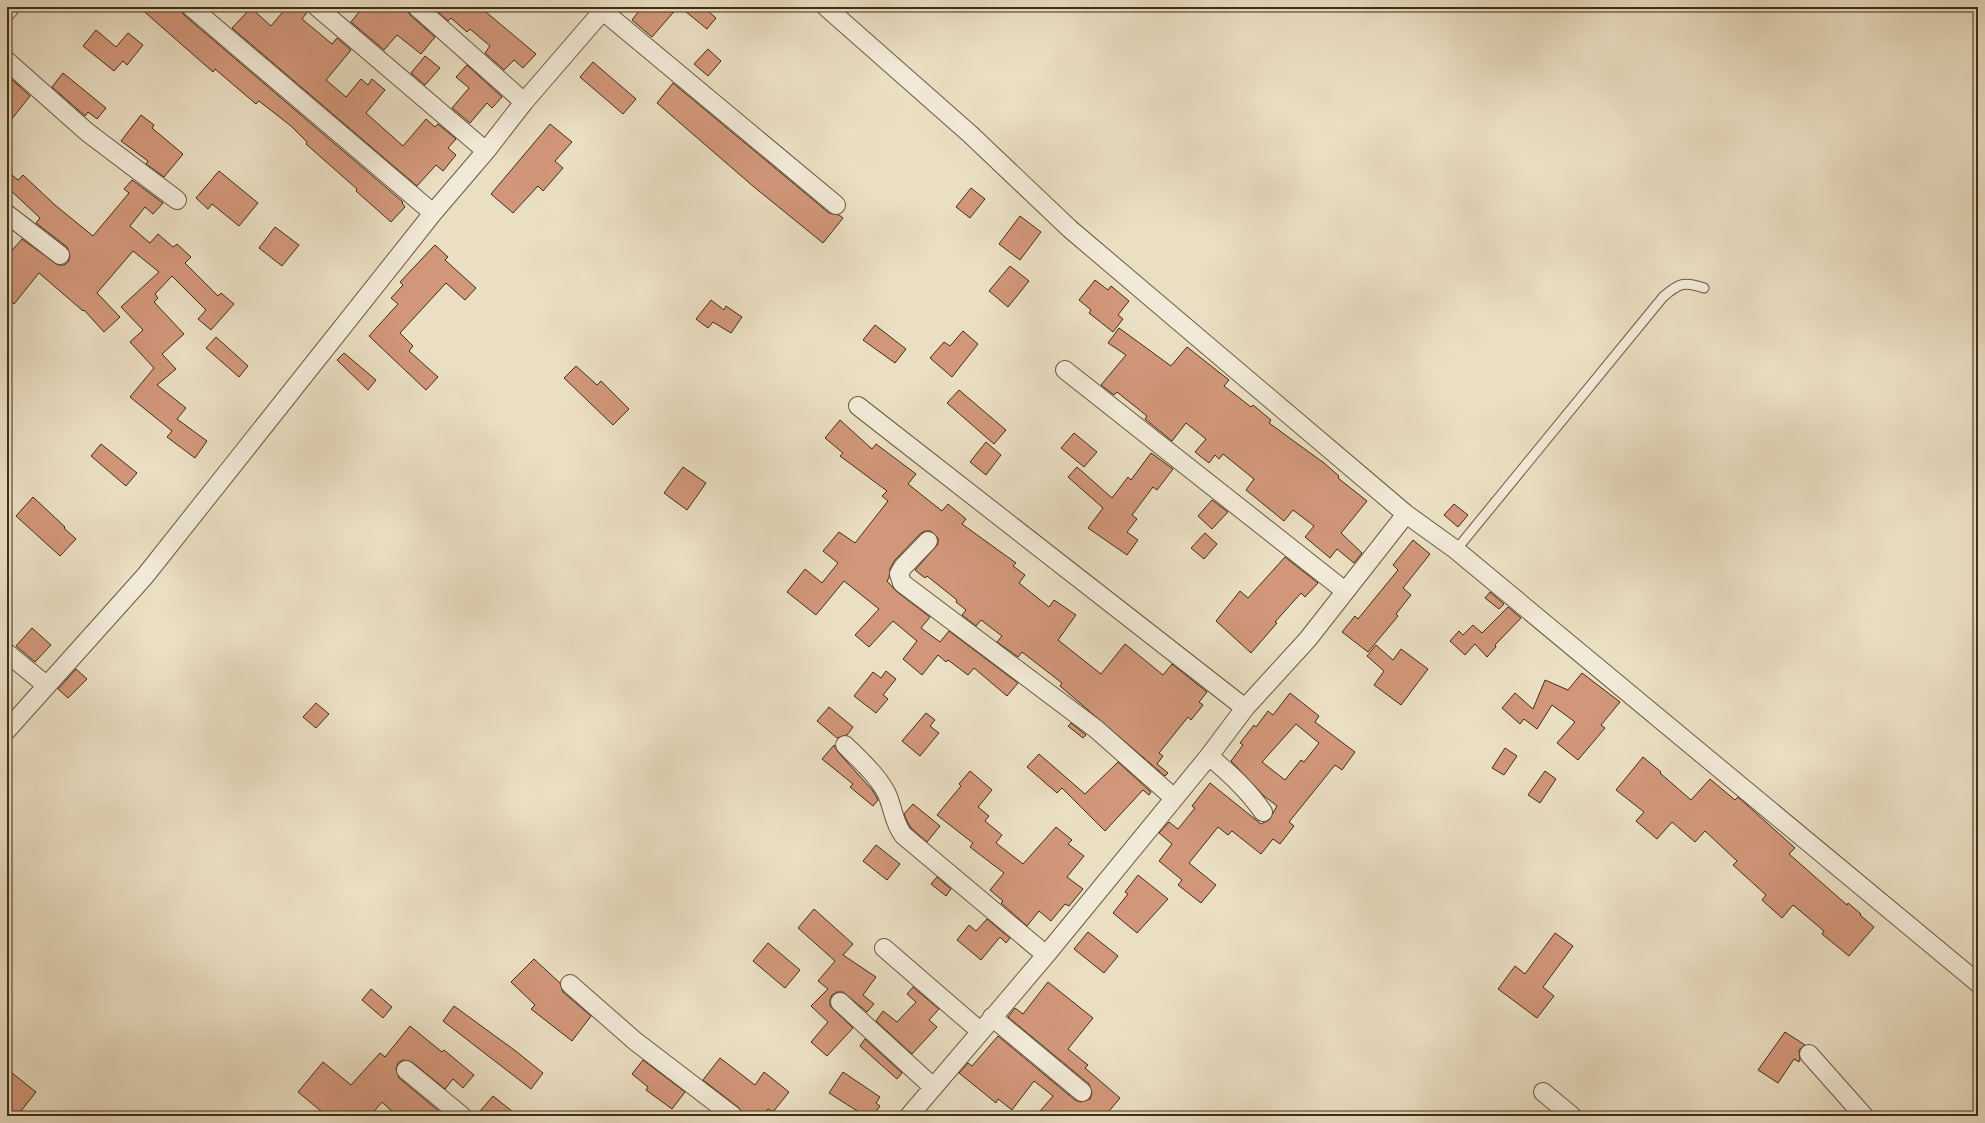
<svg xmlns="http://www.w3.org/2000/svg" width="1985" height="1123" font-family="'IM FELL DW Pica',serif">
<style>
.building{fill:#d2977a;stroke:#402e15;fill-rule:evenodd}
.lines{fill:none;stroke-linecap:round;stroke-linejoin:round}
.lane-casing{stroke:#6b5a40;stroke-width:11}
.street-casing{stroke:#6b5a40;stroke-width:20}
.lane{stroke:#f2ead8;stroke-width:9}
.street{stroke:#f2ead8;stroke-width:18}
</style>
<rect width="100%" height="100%" fill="#ebdfc3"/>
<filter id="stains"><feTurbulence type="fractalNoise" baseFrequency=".005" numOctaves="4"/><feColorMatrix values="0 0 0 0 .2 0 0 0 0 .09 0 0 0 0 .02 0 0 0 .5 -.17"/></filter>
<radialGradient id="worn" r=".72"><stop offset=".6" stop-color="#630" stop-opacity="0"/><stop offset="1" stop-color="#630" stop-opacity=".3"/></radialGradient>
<path class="building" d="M139 7H181L184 15 403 202 402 203 405 207 391 222 356 191 357 189 306 144 307 142 291 126 259 101 256 104 215 69 213 72Z
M287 7H307L308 11 302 19 332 44 337 38 351 50 326 80 346 97 361 79 368 85 372 79 385 90 366 113 403 146 426 119 435 127 438 124 456 139 448 148 456 155 443 171 436 165 417 186 232 28 251 8 271 26Z
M363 7H406L410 15 435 37 421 54 397 35 384 50 351 22Z
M437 7H480L536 54 523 68 514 60 504 70 485 53 490 46 470 29 467 32 451 18 448 21 435 9Z
M642 7H678L652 37 632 20Z
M680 7H703L716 18 707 29Z
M96 30 116 47 128 33 143 45 127 65 123 61 114 71 83 46Z
M708 49 721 61 708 76 694 64Z
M425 56 440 68 425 85 411 73Z
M593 62 636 99 623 114 580 77Z
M467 65 502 97 492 108 487 103 470 123 452 108 469 88 456 77Z
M63 73 106 108 97 119 88 112 85 116 52 87Z
M7 75 30 96 7 125Z
M673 83 829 213 839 215 843 218 823 243 754 187 657 103Z
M141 115 154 125 152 128 183 154 164 177 146 164 148 161 121 141Z
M550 124 572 142 555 161 563 168 543 191 538 186 513 213 491 194Z
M7 171 18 180 23 175 55 205 93 236 129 193 124 189 132 180 163 203 153 214 145 207 130 226 150 243 158 234 173 247 177 244 191 257 185 263 218 296 221 293 234 304 211 330 198 319 206 310 172 276 155 294 158 298 154 302 184 334 162 354 176 369 157 385 186 408 177 419 207 441 195 458 167 437 172 431 130 397 154 368 130 342 143 330 121 307 159 272 133 251 97 293 120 317 104 332 84 310 83 311 39 273 14 304 7 298V256L22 239 58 265H64L68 262 70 256 67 247 36 223 40 218 7 187Z
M219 171 258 203 239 226 212 204 208 209 196 198Z
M971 188 985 199 970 218 956 207Z
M1020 216 1041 232 1020 260 999 244Z
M275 227 299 245 282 266 259 248Z
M435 245 448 257 445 260 476 288 465 300 446 283 400 333 413 346 409 351 438 377 426 390 369 336 398 304 391 298 403 285 400 282Z
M1010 266 1029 281 1008 307 989 291Z
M1095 280 1108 290 1111 286 1129 301 1118 315 1123 319 1113 332 1089 313 1091 310 1079 300Z
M711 300 724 310 726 306 742 317 731 333 713 322 708 328 696 319Z
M875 325 906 349 895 363 863 340Z
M1119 328 1171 366 1187 347 1229 380 1224 386 1251 407 1253 405 1271 420 1269 423 1324 463 1339 476 1338 478 1367 501 1341 533 1362 553 1354 563 1337 549 1330 558 1305 537 1314 526 1293 510 1284 521 1246 490 1254 479 1223 454 1219 459 1215 455 1209 463 1195 452 1206 439 1186 423 1172 441 1145 419 1147 416 1117 392 1114 395 1101 385 1126 355 1108 343Z
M963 331 978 344 952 377 930 358 944 342 950 346Z
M216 337 248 366 239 377 206 348Z
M344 353 376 380 368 390 337 360Z
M576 366 597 385 601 381 629 409 613 425 564 378Z
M959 390 1006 430 994 444 947 403Z
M840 420 872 449 876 444 916 474 908 484 942 511 948 504 966 519 962 524 1016 563 1013 566 1025 575 1019 583 1049 607 1054 600 1076 615 1058 640 1101 674 1125 644 1163 675 1172 664 1207 692 1199 702 1203 705 1191 720 1188 717 1159 753 1163 756 1157 764 1168 773 1165 776 1060 686 1062 683 1022 652 1018 657 997 642 1002 636 981 620 976 626 962 615 966 610 956 602 957 600 927 576 925 578 915 570 938 544V538L931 531H925L920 534 895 560 890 569 889 578 887 581 896 591 930 617 921 628 940 642 949 631 1018 683 1007 696 974 668 968 675 948 660 946 662 938 655 922 675 903 659 917 641 893 621 869 647 855 635 879 609 844 581 816 615 787 592 805 569 822 583 838 563 823 551 839 532 855 543 888 501 882 496 887 491 840 456 843 453 825 438Z
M1074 433 1097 452 1084 467 1061 448Z
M986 442 1001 455 986 475 970 462Z
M101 444 137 473 126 486 91 456Z
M1151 453 1173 469 1157 490 1153 487 1132 515 1137 519 1127 532 1138 540 1127 555 1088 528 1103 508 1068 477 1077 467 1112 498 1128 477 1131 480Z
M683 467 706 483 687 510 664 493Z
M33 497 65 527 64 528 76 539 60 556 16 516Z
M1212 500 1228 512 1212 529 1198 516Z
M1454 504 1468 515 1458 527 1444 515Z
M1205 533 1217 544 1204 559 1191 548Z
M1413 540 1430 554 1403 588 1411 595 1396 614 1398 616 1368 652 1342 632 1355 616 1358 619 1398 570 1393 565Z
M1285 557 1318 583 1305 597 1301 593 1275 622 1277 623 1251 653 1216 621 1240 591 1248 598Z
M1490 592 1504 604 1499 609 1485 598Z
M1508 607 1521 618 1495 645 1496 647 1487 657 1475 644 1465 655 1450 641 1459 631 1463 635 1473 625 1482 633Z
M32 628 51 645 35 662 16 646Z
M1376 645 1393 660 1401 649 1428 669 1401 705 1374 685 1384 671 1367 656Z
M76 669 87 679 68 698 58 689Z
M886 671 896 679 883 695 888 699 876 713 854 696 873 672 881 678Z
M1582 673 1620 702 1601 725 1605 728 1578 760 1557 743 1575 722 1552 705 1537 729 1524 719 1520 724 1502 708 1515 693 1533 709 1545 680 1568 690Z
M1290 693 1319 716 1315 722 1355 752 1342 770 1335 765 1289 822 1294 826 1280 844 1273 839 1261 854 1232 831 1228 835 1218 827 1189 863 1216 885 1201 903 1178 885 1182 880 1159 861 1172 844 1159 833 1169 822 1178 829 1195 808 1192 806 1210 783 1261 824 1269 820 1277 806 1264 796 1231 761 1243 745 1240 743 1254 725 1256 727 1268 711 1273 715ZM1296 724 1319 743 1304 762 1301 760 1285 780 1262 762Z
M316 703 329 714 316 728 303 717Z
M829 707 853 727 847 735 837 738 817 721Z
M926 713 935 720 930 726 939 733 920 756 902 741Z
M1071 723 1086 735 1083 738 1068 726Z
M834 745 838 752 873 791 878 800 873 806 850 787 853 784 822 759Z
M1505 748 1517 756 1504 775 1492 768Z
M1039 754 1085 794 1118 762 1151 792 1149 795 1143 790 1105 831 1062 788 1057 793 1027 767Z
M1643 757 1661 772 1660 773 1691 800 1710 779 1735 800 1738 797 1795 848 1789 854 1847 905 1848 903 1861 914 1860 915 1874 927 1849 956 1822 934 1824 931 1793 905 1782 918 1762 900 1766 895 1733 865 1737 861 1705 831 1695 842 1672 822 1657 839 1636 821 1644 812 1616 790Z
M970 771 992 790 978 807 989 816 985 821 1002 835 996 843 1023 864 1056 827 1072 840 1068 844 1084 856 1067 877 1083 889 1069 906 1065 904 1051 921 1039 911 1027 926 1001 903 1003 901 990 890 1004 873 970 847 973 843 937 815 961 786 959 784Z
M1545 771 1556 779 1540 803 1528 795Z
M913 804 940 826 927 842 911 828 907 821 904 814Z
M876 845 900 864 887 880 863 861Z
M1138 875 1168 899 1137 933 1113 913 1128 894 1125 892Z
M937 877 951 889 946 896 931 884Z
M814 909 853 944 843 955 876 977 863 995 874 1004 867 1012 843 992H837L832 995 830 1000V1006L853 1028 827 1056 811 1042 828 1022 811 1006 828 989 818 981 835 961 798 928Z
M987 919 1010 938 1006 943 1000 937 981 960 957 940 969 925 976 931Z
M1088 932 1118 956 1104 973 1074 949Z
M1555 933 1573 946 1543 987 1554 996 1537 1018 1498 989 1515 966 1525 974Z
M768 943 800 970 785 988 753 961Z
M534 959 560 983 563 992 591 1016 572 1041 531 1009 535 1005 511 982Z
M1048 982 1093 1018 1068 1049 1088 1065 1085 1068 1120 1098 1105 1116H1036L1053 1096 1034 1081 1012 1110 998 1099 996 1103 959 1073 968 1063 972 1066 998 1036 1075 1100 1081 1102 1090 1099 1092 1093 1089 1084 1008 1017 1015 1008 1023 1014Z
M913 987 939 1009 929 1020 937 1027 912 1054 876 1021 883 1011 897 1022 916 1002 907 994Z
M371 989 392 1007 383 1018 362 1000Z
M454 1006 517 1052 543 1073 531 1089 443 1021Z
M410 1026 442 1052 444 1050 474 1075 463 1088 453 1079 445 1089 412 1062 403 1060 398 1063 396 1069 399 1078 440 1112 436 1116H397L382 1102 370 1116H327L298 1092 323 1062 351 1085 380 1053 385 1057Z
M1785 1032 1805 1045 1799 1050 1800 1060 1799 1062 1794 1059 1778 1083 1758 1070Z
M865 1039 902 1073 897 1079 860 1046Z
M720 1058 755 1085 764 1072 789 1092 773 1112 768 1109 762 1116H743L739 1108 703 1080Z
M643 1060 685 1092 672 1109 646 1090 648 1087 632 1074Z
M7 1069 36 1092 17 1116H7Z
M843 1072 880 1097 876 1103 880 1106 873 1116H865L829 1093Z
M493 1096 518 1116H476Z"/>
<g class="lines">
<defs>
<path id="lane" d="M1456 550 1663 297C1679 283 1684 281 1704 288"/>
<path id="street" d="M191 7 433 213
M317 7 486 151
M417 7 524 102
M826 7 970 134 1070 229 1406 514 1456 550 1978 983
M7 11 10 7
M603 11 836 205
M7 61 87 132 177 200
M7 214 60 255
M1065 370 1345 591
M858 406 1245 708
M928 541 903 567 899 574 902 583 1096 729 1174 798
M7 653 46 685
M7 730 145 576 433 213 486 151 524 102 606 7
M845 745C859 759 876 774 886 792 893 806 893 822 903 835L1046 955
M1209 756C1229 773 1248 790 1263 812
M884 948 980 1031
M570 984 635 1041 733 1116
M840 1002 933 1087
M992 1017 1082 1092
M1809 1054 1864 1116
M406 1070 462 1116
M1543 1092 1572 1116
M909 1116 1046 955 1209 756 1245 708 1308 639 1406 514"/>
</defs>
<use href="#lane" class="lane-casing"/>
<use href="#street" class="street-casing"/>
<use href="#lane" class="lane"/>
<use href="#street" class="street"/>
</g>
<rect width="1985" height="1123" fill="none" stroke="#ebdfc3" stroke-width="24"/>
<rect x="8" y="8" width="1969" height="1107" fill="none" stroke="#402e15" stroke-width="2"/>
<rect x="12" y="12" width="1961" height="1099" fill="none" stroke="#402e15"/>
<rect width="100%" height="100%" filter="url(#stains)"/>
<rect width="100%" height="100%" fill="url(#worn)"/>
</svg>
